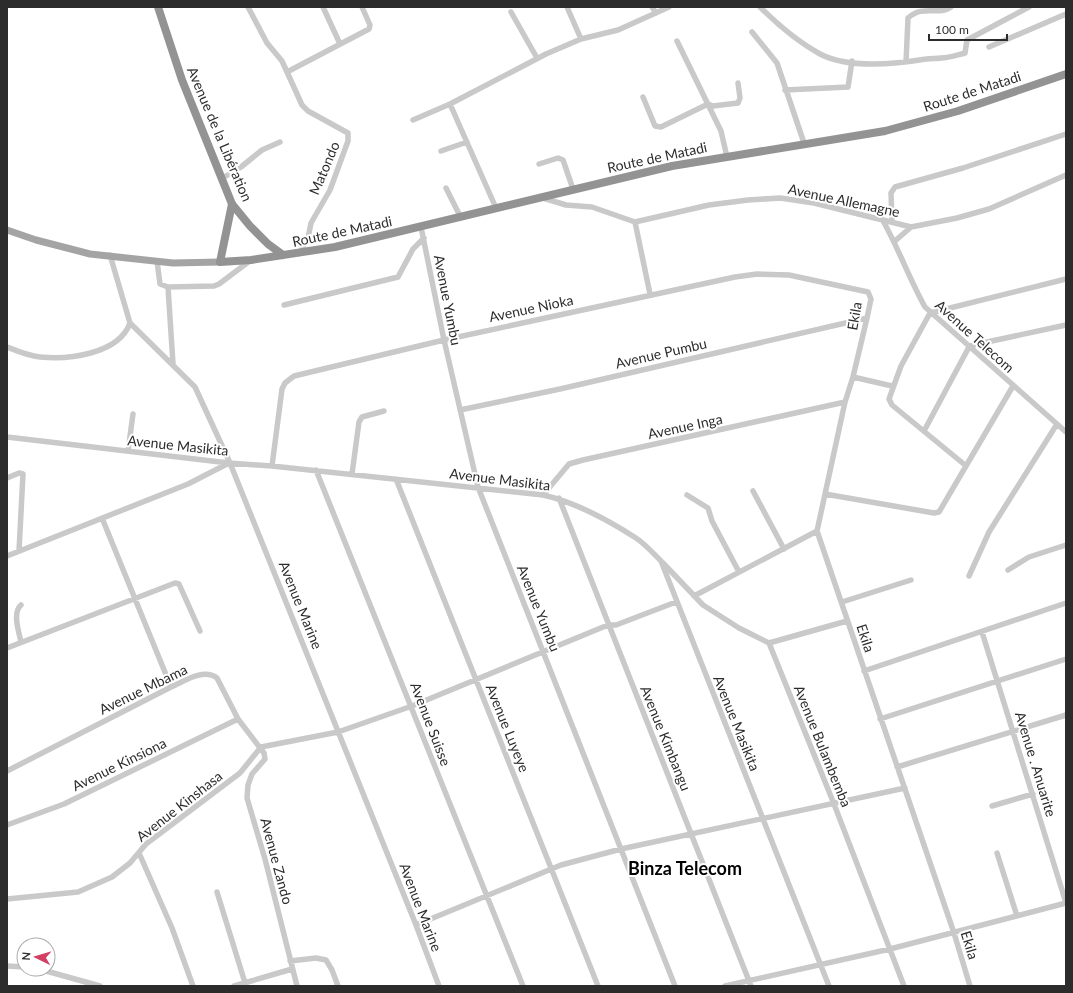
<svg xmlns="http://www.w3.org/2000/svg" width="1073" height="993" font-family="Lato,sans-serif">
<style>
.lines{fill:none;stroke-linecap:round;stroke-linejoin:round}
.minor{stroke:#c9c9c9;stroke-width:5.5}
.major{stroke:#a4a4a4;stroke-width:7}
.highway{stroke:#939393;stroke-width:8}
.labels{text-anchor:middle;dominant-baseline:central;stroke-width:4;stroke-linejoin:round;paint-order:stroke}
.street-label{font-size:14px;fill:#2c2c2c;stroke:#fff}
.district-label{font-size:18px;font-weight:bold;fill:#000;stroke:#fff}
</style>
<rect width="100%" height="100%" fill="#fff"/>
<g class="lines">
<path class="minor" d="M248 7 267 43 282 61 302 105 308 111 348 133V141L330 190 311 223 308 238 300 253
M323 7 340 44
M567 7 581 39
M652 7 656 13
M760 7C778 25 798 42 820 54 849 69 896 64 926 59 931 58 936 59 941 58 949 58 957 55 965 53L967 40 1029 7
M511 12 537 58
M752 32 777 63 804 143
M677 41 721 131 727 157
M989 47 1066 14
M906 62 908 18C923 4 939 16 951 7
M287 72 369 29 370 25 362 7
M785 90 848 87 852 61
M643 97 655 126 661 127 708 104 713 106 738 103 740 98 738 83
M450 104 496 208
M413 120 450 104 546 54 581 39 618 30 669 7
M441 151 467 142
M539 164 558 158 563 160 573 189
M221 179 241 167 262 150 280 142
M446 188 461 218
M543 198 566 205 592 207 635 222 709 205 748 200 780 198 814 203 911 227 957 218 989 209 1066 175
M882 219C898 247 909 278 925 307L1066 432
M892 221 891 193 895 187 963 168 1066 134
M635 222 650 294
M421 227 444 340 478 487 675 986
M895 241 911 227
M110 255 130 323 195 387 230 463 416 925 439 986
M157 261 160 284 168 287 214 286 219 284 251 260
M168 287 173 364
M284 305 398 277 413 249 424 238
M7 347C17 351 29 356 40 357 68 360 119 354 130 323
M853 377 892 386
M460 410 560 389 867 318
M924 431 969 347 973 345 1066 325
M7 437 229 463 272 466 543 495C575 502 608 520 636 538 645 544 653 553 661 561L829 986
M128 451 133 414
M965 465 892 405 889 399 901 366 930 313 1066 279
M272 466 282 389 285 383 294 376 444 340 735 277 757 274 789 275 868 292 871 299 867 318 853 377 845 402 817 531 954 933 970 986
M316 470 523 986
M352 474 359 422 362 417 384 411
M7 478 19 473 23 474 19 551
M396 479 598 986
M753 491 784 549
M825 494 934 513 939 512 1013 386
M543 495 569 464 583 460 845 402
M687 495 708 508 712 521 739 572
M559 498 751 986
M102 518 171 687
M7 556 188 484 229 463
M663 563 703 605 739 628 769 643 834 804 904 986
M1008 570 1029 557 1066 545
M969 576 989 532 1057 424
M694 596 817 531
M842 602 911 580
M21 605C12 613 19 632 21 642
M982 632 1066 903
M769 643 847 621
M7 648 175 583 179 584 200 631
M864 671 1066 603
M880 719 1066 659
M897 767 1066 715
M7 771 171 687C185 681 203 668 217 678L238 719 264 753 265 759 252 774 248 785 247 798 265 859 297 986
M992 806 1033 794
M7 825 64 804 238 719
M139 853 172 928 193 986
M997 853 1017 916
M217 892 246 986
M7 899 78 892 112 877 130 863 146 844 240 773 261 747 338 732 412 706 608 625H616L676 602
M416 925 561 865 621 849 905 788
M290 961 316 958 326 960 332 970 338 986
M7 966 24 967
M39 969 100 986
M234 986 292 969
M725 986 890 949 1066 903"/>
<path class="major" d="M7 230 36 240 90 254 173 263 220 262"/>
<path class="highway" d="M158 7 182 80 232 204 250 226 268 244 283 255
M232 204 220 262 251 260 335 247 672 166 885 131 958 111 1066 74"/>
</g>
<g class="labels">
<g class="street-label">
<text transform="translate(972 91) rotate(-18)">Route de Matadi</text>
<text transform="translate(220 134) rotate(67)">Avenue de la Libération</text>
<text transform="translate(657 157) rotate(-12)">Route de Matadi</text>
<text transform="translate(324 168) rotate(-67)">Matondo</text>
<text transform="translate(844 200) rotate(12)">Avenue Allemagne</text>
<text transform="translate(342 231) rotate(-12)">Route de Matadi</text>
<text transform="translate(448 300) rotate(79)">Avenue Yumbu</text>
<text transform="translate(531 308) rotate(-12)">Avenue Nioka</text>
<text transform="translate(854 316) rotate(-80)">Ekila</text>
<text transform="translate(975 336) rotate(42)">Avenue Telecom</text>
<text transform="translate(661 353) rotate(-13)">Avenue Pumbu</text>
<text transform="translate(685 426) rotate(-12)">Avenue Inga</text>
<text transform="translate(178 445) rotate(6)">Avenue Masikita</text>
<text transform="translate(500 479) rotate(7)">Avenue Masikita</text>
<text transform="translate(301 605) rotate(68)">Avenue Marine</text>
<text transform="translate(539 608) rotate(68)">Avenue Yumbu</text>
<text transform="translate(866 638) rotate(72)">Ekila</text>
<text transform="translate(143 689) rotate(-26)">Avenue Mbama</text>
<text transform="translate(737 723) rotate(68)">Avenue Masikita</text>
<text transform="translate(431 724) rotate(69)">Avenue Suisse</text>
<text transform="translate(508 728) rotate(68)">Avenue Luyeye</text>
<text transform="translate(666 738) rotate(68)">Avenue Kimbangu</text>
<text transform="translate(823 746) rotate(68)">Avenue Bulambemba</text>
<text transform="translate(119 764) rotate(-26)">Avenue Kinsiona</text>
<text transform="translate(1036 764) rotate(73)">Avenue . Anuarite</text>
<text transform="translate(179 806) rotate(-38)">Avenue Kinshasa</text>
<text transform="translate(277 861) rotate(75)">Avenue Zando</text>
<text transform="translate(421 907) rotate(69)">Avenue Marine</text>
<text transform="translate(970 945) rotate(73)">Ekila</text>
</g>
<g class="district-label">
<text x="685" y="868">Binza Telecom</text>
</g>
</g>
<rect width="1073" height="993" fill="none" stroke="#2c2c2c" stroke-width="16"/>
<g transform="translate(36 957) rotate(275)"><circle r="19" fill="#ffffff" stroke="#ababab"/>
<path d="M0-3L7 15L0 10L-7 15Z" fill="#d14063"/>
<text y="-6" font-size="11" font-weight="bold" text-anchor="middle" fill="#2c2c2c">N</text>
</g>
<path d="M929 34v6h78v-6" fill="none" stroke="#2c2c2c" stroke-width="2"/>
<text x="935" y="34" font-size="12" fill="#2c2c2c" stroke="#ffffff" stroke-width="3" paint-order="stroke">100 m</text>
</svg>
